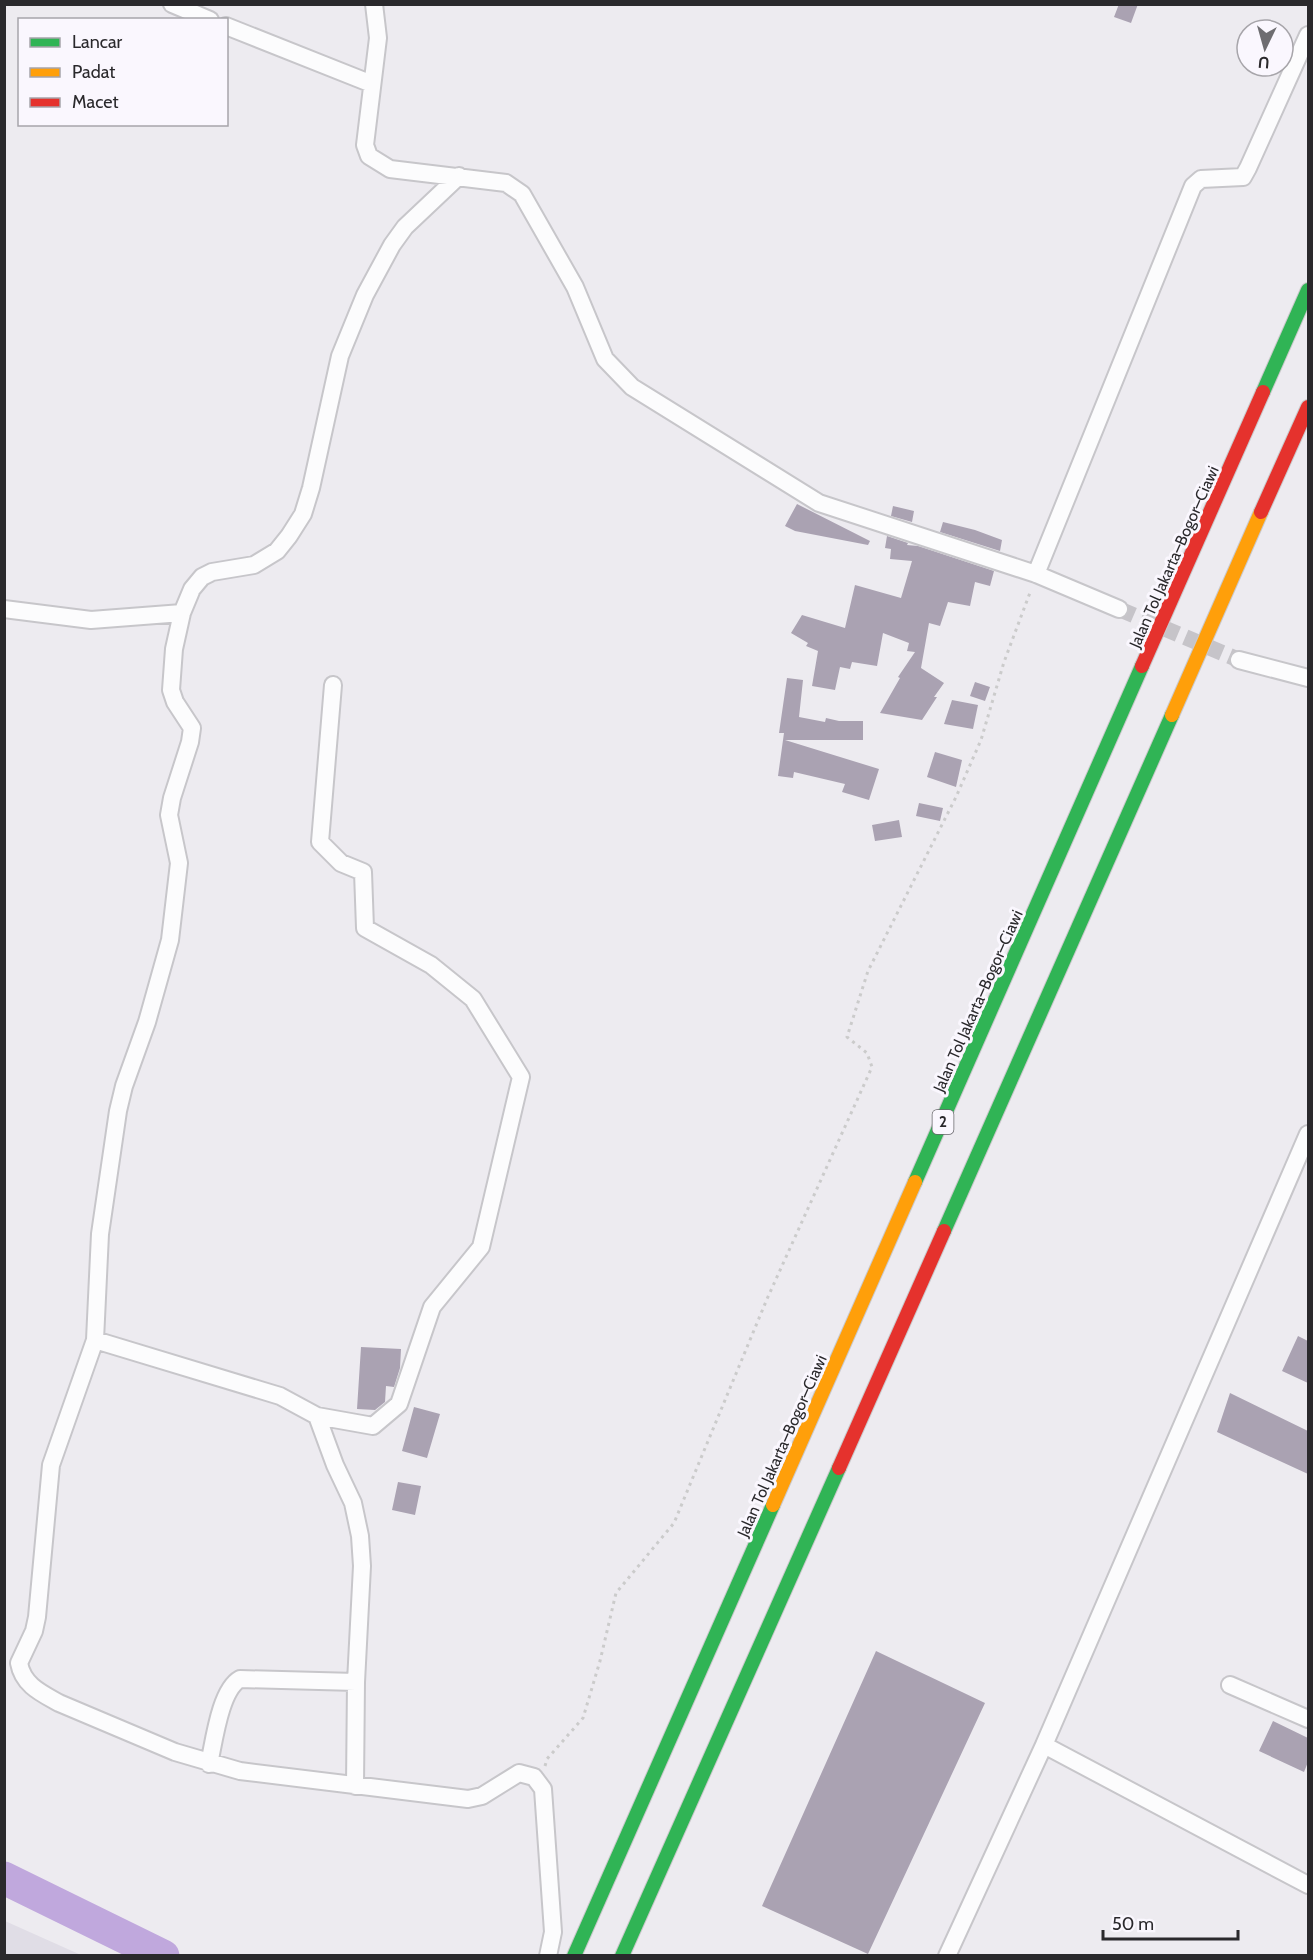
<svg xmlns="http://www.w3.org/2000/svg" width="1313" height="1960" font-family="Cabin,sans-serif">
<style>
.built{fill:#e0dde6}
.lines{fill:none;stroke-linecap:round;stroke-linejoin:round}
.river{stroke:#c0a8dd;stroke-width:33}
.building{fill:#aaa2b2}
.street-tunnel{stroke:#c6c4c9;stroke-width:16;stroke-dasharray:16 8;stroke-linecap:butt}
.street-casing{stroke:#c7c6ca;stroke-width:20}
.fast-casing{stroke:#cac9cb;stroke-width:16}
.slow-casing{stroke:#cac9cb;stroke-width:16}
.jam-casing{stroke:#cac9cb;stroke-width:16}
.path{stroke:#cbcbcb;stroke-width:3;stroke-dasharray:3 4.5;stroke-linecap:butt}
.street{stroke:#fcfcfd;stroke-width:16}
.fast{stroke:#30b455;stroke-width:14}
.slow{stroke:#ff9f0a;stroke-width:14}
.jam{stroke:#e5322d;stroke-width:14}
.labels{text-anchor:middle;dominant-baseline:central;stroke-width:6;stroke-linejoin:round;paint-order:stroke}
.shield{fill:#faf7fe;stroke:#68676b;stroke-width:1.5}
.shield-label{font-size:15px;font-weight:bold;fill:#2a292c}
.street-label{font-size:16px;fill:#2a292c;stroke:#faf7fe}
</style>
<rect width="100%" height="100%" fill="#edebf0"/>
<path class="built" d="M5 1921 81 1955H5Z"/>
<g class="lines">
<path class="river" d="M4 1878 163 1956"/>
</g>
<path class="building" d="M1119 4H1138L1131 23 1114 17Z
M797 504 870 541 868 545 795 531 785 526Z
M893 506 914 511 912 522 891 516Z
M943 522 975 530 1002 540 1000 551 940 532Z
M887 536 908 543 907 545 918 546 994 571 990 586 975 582 970 606 948 602 940 626 929 623 921 668 944 683 934 697H937L922 720 880 713 900 678 898 677 915 652 907 651 909 643 883 633 877 666 852 662 850 669 840 667 835 690 812 686 818 651 806 646 808 643 791 633 802 615 845 628 855 585 901 598 912 561 890 559 891 549 885 548Z
M787 678 803 680 799 717 825 722 826 718 839 721H863V740H785L879 769 869 800 842 792 845 784 794 772 793 778 778 776 784 733H779Z
M975 682 990 687 985 701 970 696Z
M952 700 978 705 973 729 944 724Z
M935 752 962 760 956 787 927 777Z
M919 803 943 808 940 821 916 816Z
M899 820 902 837 875 841 872 825Z
M1298 1336 1308 1341V1383L1282 1371Z
M361 1347 401 1349 400 1368 394 1387 386 1386 385 1402 375 1410 357 1409Z
M1230 1393 1308 1431V1474L1217 1432Z
M414 1407 440 1414 427 1458 402 1451Z
M398 1482 421 1486 415 1515 392 1510Z
M876 1651 985 1703 868 1954 762 1906Z
M1273 1721 1308 1738V1762L1304 1772 1259 1751Z"/>
<g class="lines">
<path class="street-tunnel" d="M1119 609 1239 660"/>
<defs>
<path id="street" d="M172 4 210 20
M374 4 378 38 365 145 369 156 390 169 506 183 522 194 575 287 605 359 632 387 819 503 1036 574 1119 609
M226 26 372 84
M459 176 405 227 392 245 365 295 340 356 311 488 303 514 289 536 277 551 254 565 212 572 202 577 192 589 182 613 174 649 171 690 175 702 192 728 190 742 172 798 169 815 179 863 170 940 147 1022 124 1086 118 1111 100 1234 95 1340 51 1465 37 1617 34 1631 19 1663C23 1685 41 1693 59 1703L175 1752 240 1771 468 1799 482 1796 519 1773 534 1777 543 1789 553 1932 548 1956
M1036 574 1193 186 1201 179 1243 177 1248 168 1308 35
M4 609 91 620 182 613
M1239 660 1308 678
M95 1340 280 1396 317 1416 373 1426 399 1404 432 1307 481 1247 521 1077 473 999 431 965 365 928 363 872 341 863 320 842 333 685
M317 1416 335 1465 353 1503 360 1536 362 1566 356 1682 355 1786
M1230 1685 1308 1719
M1044 1745 1308 1885
M209 1764C214 1742 220 1690 240 1679L356 1682
M947 1956 1044 1745 1308 1134"/>
<path id="fast" d="M1263 392 1308 290
M915 1182 1142 666
M944 1231 1172 715
M574 1956 773 1505
M622 1956 839 1468"/>
<path id="slow" d="M1172 715 1261 512
M773 1505 915 1182"/>
<path id="jam" d="M1261 512 1308 407
M1142 666 1263 392
M839 1468 944 1231"/>
</defs>
<use href="#street" class="street-casing"/>
<use href="#fast" class="fast-casing"/>
<use href="#slow" class="slow-casing"/>
<use href="#jam" class="jam-casing"/>
<path class="path" d="M545 1766 547 1759 583 1718 600 1661 616 1593 674 1523 767 1299 872 1067 867 1053 847 1037 868 971 956 797 981 740 1004 662 1031 590"/>
<use href="#street" class="street"/>
<use href="#fast" class="fast"/>
<use href="#slow" class="slow"/>
<use href="#jam" class="jam"/>
</g>
<g class="labels">
<rect class="shield" x="932.5" y="1110" width="21" height="24" rx="4.5"/>
<g class="shield-label">
<text x="943" y="1122">2</text>
</g>
<g class="street-label">
<text transform="translate(1174 557) rotate(-66)">Jalan Tol Jakarta–Bogor–Ciawi</text>
<text transform="translate(978 1001) rotate(-66)">Jalan Tol Jakarta–Bogor–Ciawi</text>
<text transform="translate(782 1446) rotate(-66)">Jalan Tol Jakarta–Bogor–Ciawi</text>
</g>
</g>
<rect width="1313" height="1960" fill="none" stroke="#2a292c" stroke-width="12"/>
<rect x="18" y="18" width="210" height="108" fill="#faf7fe" stroke="#a7a5aa" stroke-width="1.5"/>
<rect x="30" y="38" width="30" height="9" fill="#30b455" stroke="#a7a5aa" stroke-width="1.5"/>
<text x="72" y="48" font-size="18" fill="#2a292c">Lancar</text>
<rect x="30" y="68" width="30" height="9" fill="#ff9f0a" stroke="#a7a5aa" stroke-width="1.5"/>
<text x="72" y="78" font-size="18" fill="#2a292c">Padat</text>
<rect x="30" y="98" width="30" height="9" fill="#e5322d" stroke="#a7a5aa" stroke-width="1.5"/>
<text x="72" y="108" font-size="18" fill="#2a292c">Macet</text>
<g transform="translate(1265 48) rotate(185)"><circle r="28" fill="#faf7fe" stroke="#a7a5aa" stroke-width="1.5"/>
<path d="M0-4.5L10 22L0 15L-10 22Z" fill="#6e6d71"/>
<text y="-9" font-size="16" font-weight="bold" text-anchor="middle" fill="#2a292c">U</text>
</g>
<path d="M1103 1930v9h135v-9" fill="none" stroke="#2a292c" stroke-width="3"/>
<text x="1112" y="1930" font-size="18" fill="#2a292c" stroke="#faf7fe" stroke-width="4.5" paint-order="stroke">50 m</text>
</svg>
